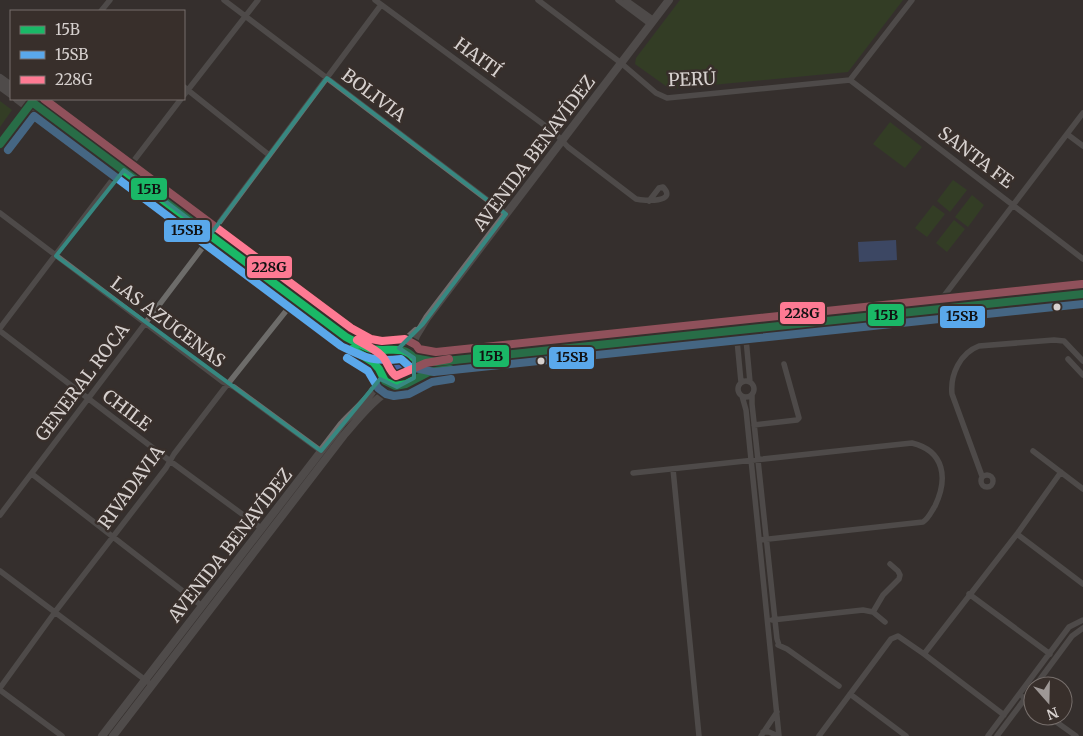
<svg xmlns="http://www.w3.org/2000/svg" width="1083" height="736" font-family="Merriweather,serif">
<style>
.green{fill:#314e1c}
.water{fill:#4664a4}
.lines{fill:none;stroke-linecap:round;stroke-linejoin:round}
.minor{stroke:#6d6c6a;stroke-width:5.5}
.tertiary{stroke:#6d6c6a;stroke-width:7}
.secondary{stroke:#706d6d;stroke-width:8}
.bus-1-casing{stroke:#382f2b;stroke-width:11}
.bus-2-casing{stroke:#382f2b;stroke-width:11}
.bus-3-casing{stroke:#382f2b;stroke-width:11}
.bus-1{stroke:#1ab867;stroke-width:8}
.bus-2{stroke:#5aa8eb;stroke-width:8}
.bus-3{stroke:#fe7a93;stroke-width:8}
.marked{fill:none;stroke:#378881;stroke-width:4;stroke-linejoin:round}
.bus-dot{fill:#d6d0ce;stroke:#382f2b;stroke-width:2}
.labels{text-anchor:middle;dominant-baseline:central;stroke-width:5;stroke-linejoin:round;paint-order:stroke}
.street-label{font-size:18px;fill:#d6d0ce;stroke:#382f2b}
.line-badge{stroke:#382f2b;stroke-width:2}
.pale-badge-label{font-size:14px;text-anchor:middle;font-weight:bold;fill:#111}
</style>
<rect width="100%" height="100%" fill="#35302e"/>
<path class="green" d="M680 0H903L848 72 670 89 635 64 636 58Z
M0 101 12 110 0 127Z
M890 122 922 147 905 168 873 144Z
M953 180 967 190 950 212 937 201Z
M972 195 984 205 968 227 955 217Z
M933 205 945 214 927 237 915 228Z
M954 220 965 229 947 252 936 243Z
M385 368a13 13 0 1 1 26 0a13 13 0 1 1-26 0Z"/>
<path class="water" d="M896 240 897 260 859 262 858 242Z
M391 368a7 7 0 1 1 14 0a7 7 0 1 1-14 0Z"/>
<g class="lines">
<path class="minor" d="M224 0 506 214
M375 0 555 133 568 147 636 199C644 201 678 203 663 187L659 188 649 201
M538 0 621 63 656 93 667 98 850 80
M618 0 650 24
M626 0 654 20
M101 11 110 0
M850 80 1083 259
M850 80 912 0
M184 87 269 155
M184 95 258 0
M1067 134 1083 146
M0 213 223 382 234 387 321 451
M210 235 381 5
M932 319 934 309 1083 113
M0 328 113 179 129 167 181 99
M0 331 170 461 261 528
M746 339 750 382
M737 340 741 382
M1068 359 1083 375
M738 389a8 8 0 1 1 16 0a8 8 0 1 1-16 0Z
M752 395V404L777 639 779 645
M742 396 746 410 779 736
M754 425 797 420 799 418 784 364
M1033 451 1083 489
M673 469 699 736
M633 473 912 443C945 451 948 479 935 506 931 512 929 518 923 522L759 540
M32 474 202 606
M981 481a6 6 0 1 1 12 0a6 6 0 1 1-12 0Z
M982 476 952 394C950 375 960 353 979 346L1054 340 1064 341 1083 361
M0 515 206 243
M1017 534 1083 584
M0 571 148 682
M969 594 1050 654
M873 612 883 595 899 579 900 575 898 571 890 564
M772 620 863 610 873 612 885 622
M778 645 787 649 839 686
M924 654 1017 534 1061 472
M1035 686 1072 636 1083 628
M0 688 55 612 166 468 174 454 223 390 290 306
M0 690 62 736
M850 694 906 736
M1023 697 1033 705
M1048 716 1076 736
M763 732H769L778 736
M761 736 777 712
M819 736 891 639 898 636 924 654 1004 715
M988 736 1069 627 1083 620
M997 736 1033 688"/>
<path class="tertiary" d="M0 144 28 107"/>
<path class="secondary" d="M0 78 11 86
M0 86 11 94
M17 99 318 328C336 341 366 353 379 368
M28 99 333 328 368 348 389 351
M395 349 403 343 416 331
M379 368a19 19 0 1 1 38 0a19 19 0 1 1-38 0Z
M410 353 416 336 427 318 669 0
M414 358 436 362 1083 294
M414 378 428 372 440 370 558 360 1083 303
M102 736 342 424C355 409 379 393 380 371
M113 736 344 435C357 420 378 393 397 387"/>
<defs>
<path id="bus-1" d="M0 144 32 102 346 337C353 341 361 345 368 348 385 354 402 343 414 358L436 362 1083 294
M352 349 373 362 379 369 385 381 395 386 406 384 429 372 450 369"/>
<path id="bus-2" d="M8 150 34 116 341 346C366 358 372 362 401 359L410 367 434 372 1083 304
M347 358 368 371 378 388 386 394 394 396 409 394 432 382 451 379"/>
<path id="bus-3" d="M44 99 351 328 371 339 382 341 405 339 416 345 419 349 436 352 1082 284
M357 340C366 345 375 349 382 356 388 362 389 372 396 376L426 363 449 359"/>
</defs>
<use href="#bus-1" class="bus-1-casing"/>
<use href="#bus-2" class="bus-2-casing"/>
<use href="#bus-3" class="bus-3-casing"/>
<use href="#bus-1" class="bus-1"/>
<use href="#bus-2" class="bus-2"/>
<use href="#bus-3" class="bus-3"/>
</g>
<path d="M0 0H1083V736H0ZM327 78 506 214 423 324 399 348 414 358V378L397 387 380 379 321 451 56 256 124 170 210 235Z" fill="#35302e" fill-opacity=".55" fill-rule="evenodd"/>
<path class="marked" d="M327 78 506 214 423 324 399 348 414 358V378L397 387 380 379 321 451 56 256 124 170 210 235Z"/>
<g class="bus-dot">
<circle cx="1057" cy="307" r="4.5"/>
<circle cx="541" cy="361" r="4.5"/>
</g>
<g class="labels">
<g class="street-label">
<text transform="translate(478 57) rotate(36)">HAITÍ</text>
<text transform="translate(692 79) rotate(-2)">PERÚ</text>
<text transform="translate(374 95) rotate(37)">BOLIVIA</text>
<text transform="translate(534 153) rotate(-53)">AVENIDA BENAVÍDEZ</text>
<text transform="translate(976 157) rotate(37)">SANTA FE</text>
<text transform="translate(168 322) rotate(37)">LAS AZUCENAS</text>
<text transform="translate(82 382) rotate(-53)">GENERAL ROCA</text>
<text transform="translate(127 410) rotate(37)">CHILE</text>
<text transform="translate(131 487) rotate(-54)">RIVADAVIA</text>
<text transform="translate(230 545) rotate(-52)">AVENIDA BENAVÍDEZ</text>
</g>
</g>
<g class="line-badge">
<rect x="130" y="177" width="38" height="24" rx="5" fill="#1ab867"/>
<rect x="163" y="219" width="48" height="24" rx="5" fill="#5aa8eb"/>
<rect x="246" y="255" width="47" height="24" rx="5" fill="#fe7a93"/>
<rect x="779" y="301" width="47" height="24" rx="5" fill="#fe7a93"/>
<rect x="867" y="303" width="38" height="24" rx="5" fill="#1ab867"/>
<rect x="939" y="305" width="47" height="24" rx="5" fill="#5aa8eb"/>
<rect x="472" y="344" width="38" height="24" rx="5" fill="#1ab867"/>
<rect x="548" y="346" width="47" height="24" rx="5" fill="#5aa8eb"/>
</g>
<g class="pale-badge-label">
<text x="149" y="194">15B</text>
<text x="187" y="235">15SB</text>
<text x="269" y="272">228G</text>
<text x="802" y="318">228G</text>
<text x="886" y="320">15B</text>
<text x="962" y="321">15SB</text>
<text x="491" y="361">15B</text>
<text x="572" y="362">15SB</text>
</g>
<rect x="10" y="10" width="175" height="90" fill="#382f2b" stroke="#776f6c"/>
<rect x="20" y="26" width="25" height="8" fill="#1ab867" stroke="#776f6c"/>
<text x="55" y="35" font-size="15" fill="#d6d0ce">15B</text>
<rect x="20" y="51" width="25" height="8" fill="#5aa8eb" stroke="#776f6c"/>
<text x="55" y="60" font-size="15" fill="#d6d0ce">15SB</text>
<rect x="20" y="76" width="25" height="8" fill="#fe7a93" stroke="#776f6c"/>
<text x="55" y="85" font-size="15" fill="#d6d0ce">228G</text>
<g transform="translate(1048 701) rotate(160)"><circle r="24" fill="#382f2b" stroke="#776f6c"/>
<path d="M0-4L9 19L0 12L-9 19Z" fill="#9e9896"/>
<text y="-8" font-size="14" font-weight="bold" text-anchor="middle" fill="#d6d0ce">N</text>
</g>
</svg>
